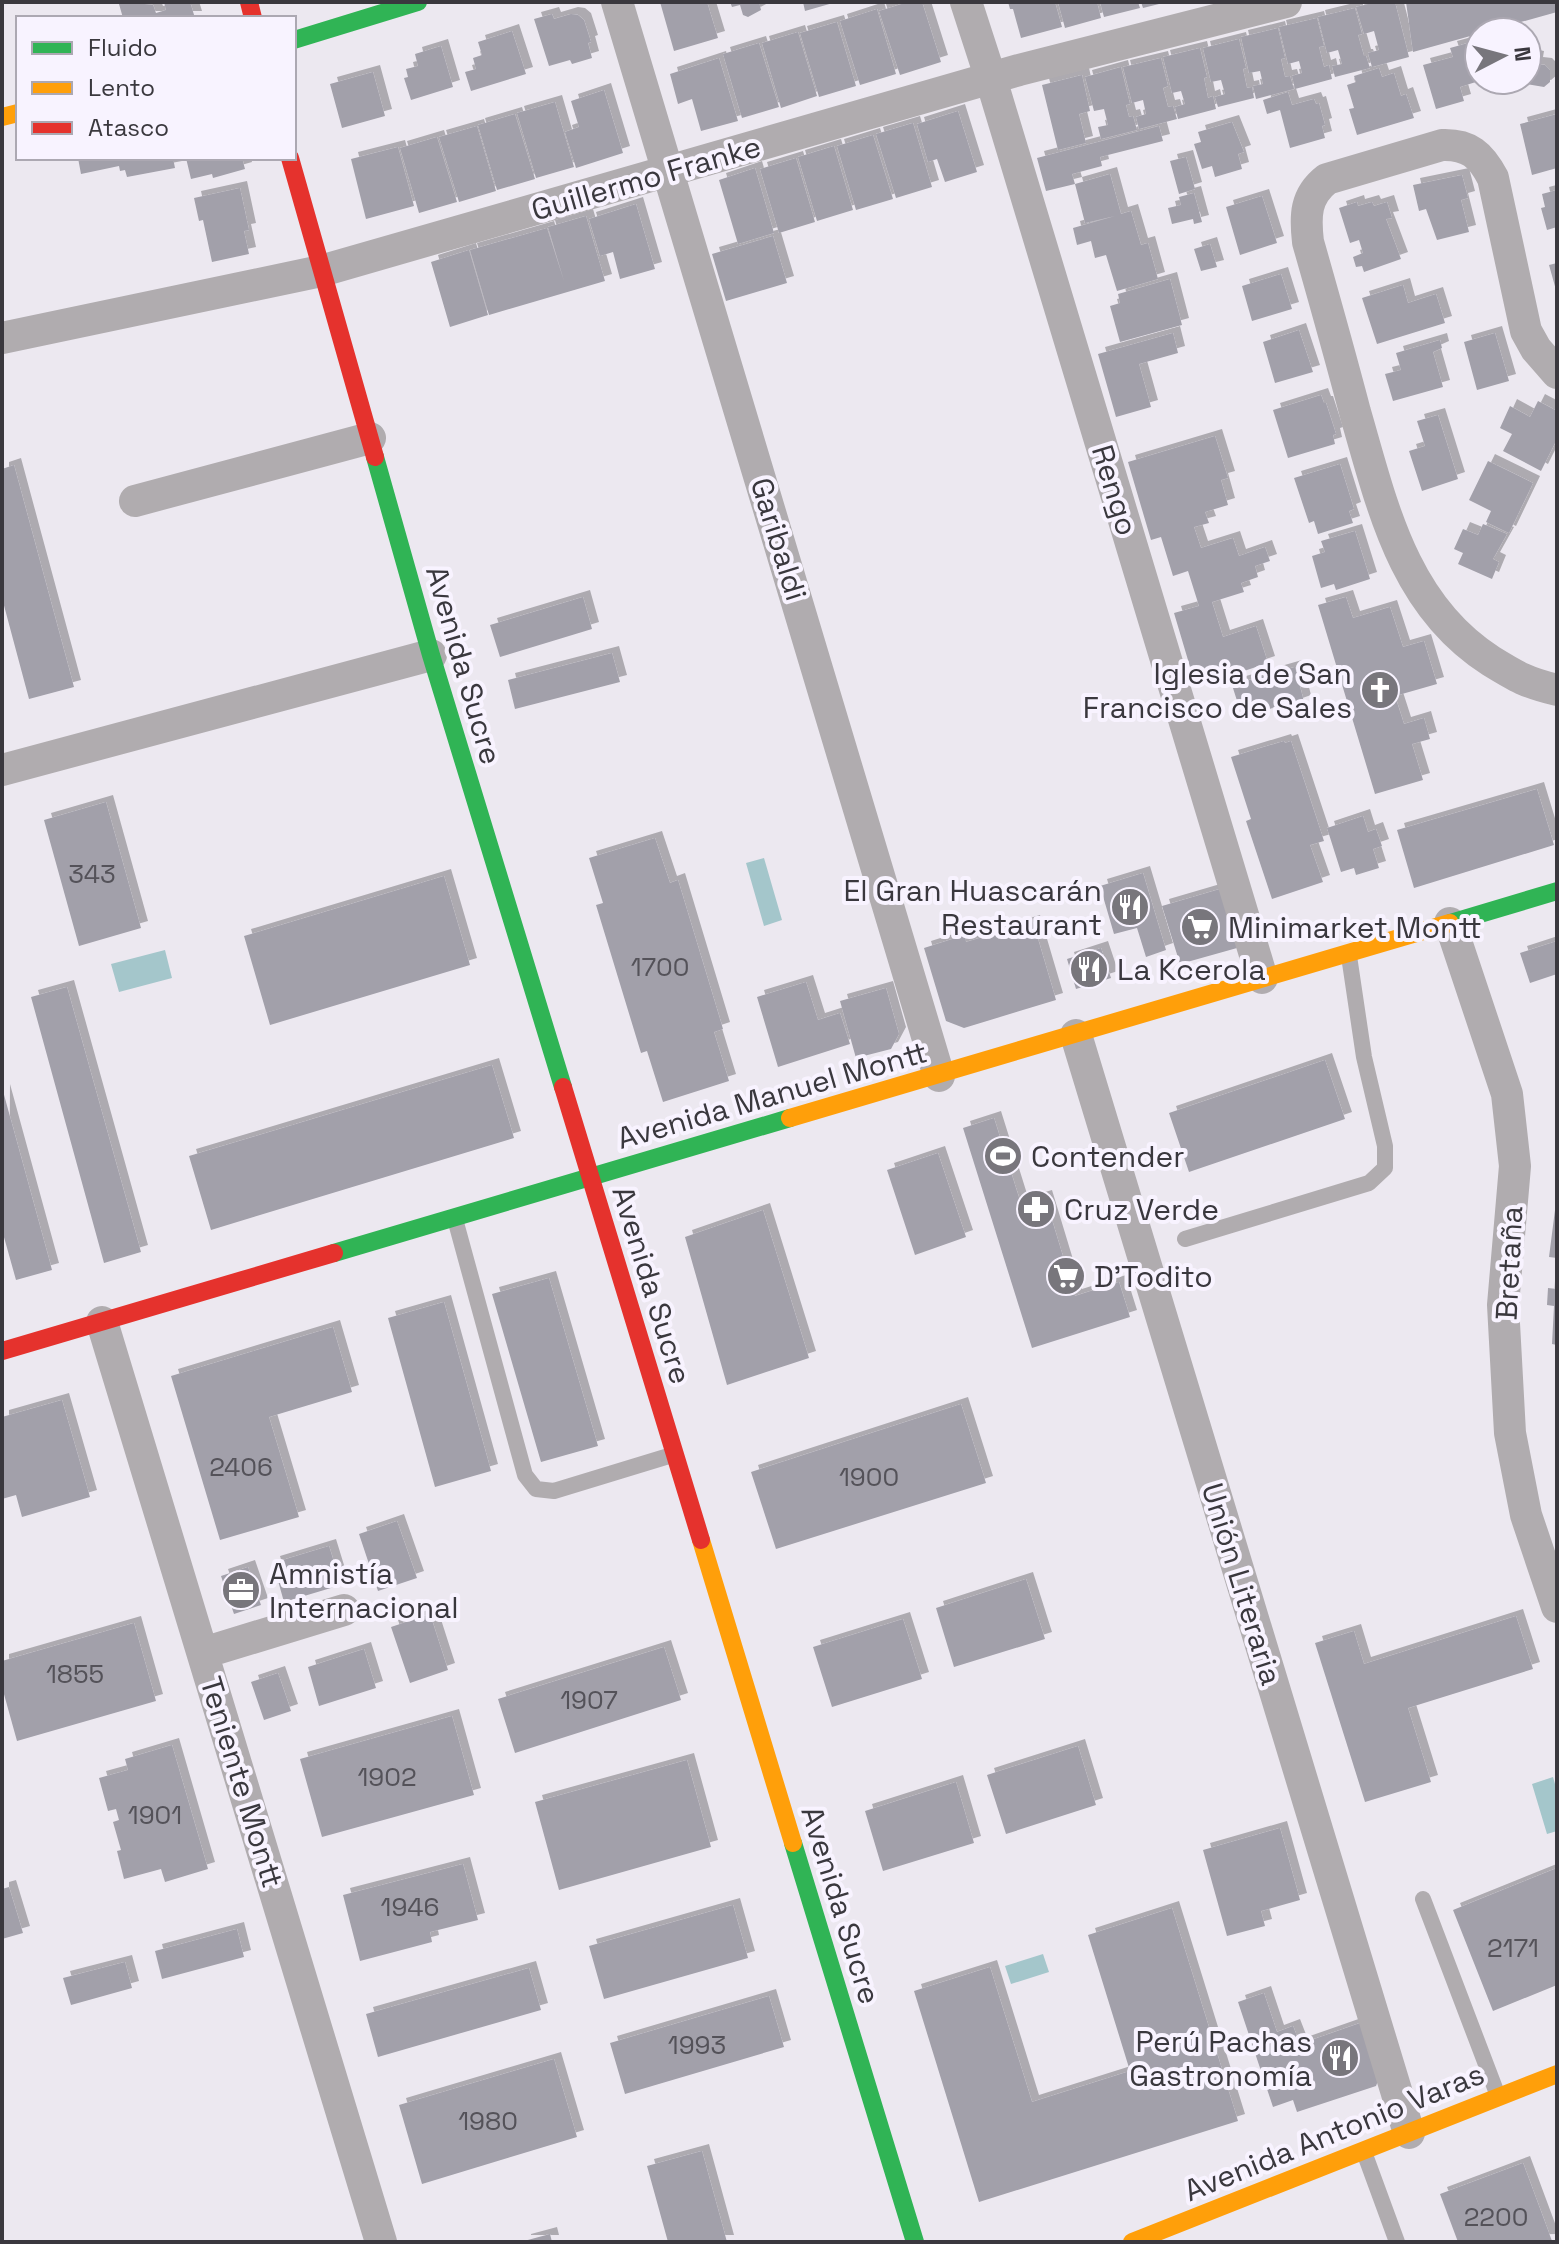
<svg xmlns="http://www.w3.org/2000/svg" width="1559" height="2244" font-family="'Space Grotesk',sans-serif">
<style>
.water{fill:#a4c6cb}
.building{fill:#a2a0aa;filter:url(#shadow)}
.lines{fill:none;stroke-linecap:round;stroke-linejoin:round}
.lane{stroke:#b0acaf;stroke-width:16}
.street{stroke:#b0acaf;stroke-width:32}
.fast{stroke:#30b455;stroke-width:18}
.slow{stroke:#ff9f0a;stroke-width:18}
.jam{stroke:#e5322d;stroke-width:18}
.labels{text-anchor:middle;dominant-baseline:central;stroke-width:8;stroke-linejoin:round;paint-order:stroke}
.number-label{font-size:26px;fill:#545259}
.street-label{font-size:30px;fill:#3a383e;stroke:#f8f3ff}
.poi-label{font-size:30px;fill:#3a383e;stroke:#f8f3ff;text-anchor:start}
</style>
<defs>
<filter id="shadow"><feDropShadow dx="7" dy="-7" stdDeviation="0" flood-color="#0004"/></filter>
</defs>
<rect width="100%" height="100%" fill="#ece8f0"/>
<path class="water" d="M764 858 782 920 764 926 746 863Z
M165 950 172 978 119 992 111 964Z
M1553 1777 1557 1791V1831L1547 1834 1532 1784Z
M1043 1954 1049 1972 1011 1984 1005 1966Z"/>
<path class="building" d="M127 2 153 5 156 13 166 10 164 2H190L195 18H123L119 4Z
M660 2H707L718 38 674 51Z
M730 2H759L761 10 748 17 743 15 740 5 732 7Z
M803 2H833V3L805 11Z
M908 2H922L941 62 900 75 879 11Z
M1008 2H1055L1062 27 1021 38 1013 9H1010Z
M1058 2H1097L1101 18 1065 28Z
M1100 2H1138L1140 8 1104 17Z
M1141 2H1163V3L1143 8Z
M1376 2H1395L1409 57 1372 67 1368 53 1379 50 1374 31 1364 34 1356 7Z
M1406 2H1557V12L1413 52Z
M1355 8 1362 34 1358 35 1364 56H1366L1370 68 1335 77 1332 66 1342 64 1338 50 1327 53 1318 17Z
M877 9 896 74 860 85 840 21Z
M552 14 554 19 571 14 578 15 584 20 591 42 588 43 592 58 572 64 570 60 549 66 534 19Z
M1317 18 1324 46 1319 47 1324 67 1329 65 1332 79 1295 89 1292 76 1302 73 1299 61 1288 64 1279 27Z
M837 22 856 86 819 97 800 33Z
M1278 28 1285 58 1281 59 1285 77 1290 76 1294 89 1256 99 1253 86 1263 84 1260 71 1249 73 1241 37Z
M512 31 526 74 471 91 465 72 476 69 473 58 482 55 478 42Z
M798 32 817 96 781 108 762 43Z
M1239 39 1246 68 1243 69 1247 88 1252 87 1254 98 1218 107 1215 97 1225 94 1221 80 1211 82 1203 48Z
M1479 40V81L1460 87 1464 101 1436 109 1423 65 1453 57 1450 48Z
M759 43 779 107 742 118 723 54Z
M441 46 453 87 411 100 404 78 408 77 406 69 418 66 415 54Z
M1200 48 1207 77 1204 78 1208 98 1213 96 1216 109 1178 119 1175 107 1185 104 1181 91 1172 93 1163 57Z
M1527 56 1537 58 1536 64 1545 65 1550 70V82L1544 87 1514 82 1527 80Z
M719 58 738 121 701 131 692 99 678 104 670 74Z
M1161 58 1168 86 1163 88 1168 107 1173 106 1177 119 1139 129 1136 117 1146 114 1143 100 1132 103 1123 67Z
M1121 67 1130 104 1126 105 1129 117 1133 116 1137 130 1101 139 1098 127 1108 125 1104 109 1094 111 1085 77Z
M1379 68 1382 77 1394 73 1401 96 1406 94 1414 118 1357 135 1349 109 1354 108 1347 85 1356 82 1354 76Z
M373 72 385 116 342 128 330 84Z
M1082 75 1090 111 1079 114 1086 143 1058 150 1042 85Z
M604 90 623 153 576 168 565 132 579 127 571 101Z
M1288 92 1292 105 1314 99 1316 104 1319 103 1325 125 1322 126 1325 138 1290 148 1280 110 1267 114 1263 100Z
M555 102 574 167 536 178 517 113Z
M958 111 977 172 945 182 937 159 928 162 917 124Z
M515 114 535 179 497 190 478 125Z
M1557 114V168L1532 175 1520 124Z
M1232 122 1244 152 1238 154 1242 169 1215 177 1212 166 1202 169 1194 144 1201 142 1198 132Z
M913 123 932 187 896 198 876 134Z
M477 126 496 191 459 202 439 137Z
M1159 126 1163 141 1100 157 1102 166 1072 174 1075 184 1046 191 1037 158Z
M873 135 893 199 856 210 837 146Z
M437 137 457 202 419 213 400 148Z
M834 146 853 210 817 221 798 157Z
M398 147 414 206 366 219 351 159Z
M1186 157 1195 189 1179 194 1170 161Z
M78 158H173L175 168 127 177 125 170 120 171 119 166 81 174Z
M186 158H242L245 169 213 178 212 174 191 179Z
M796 158 815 222 779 233 760 169Z
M755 168 774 233 738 244 719 180Z
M1110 174 1121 214 1131 211 1141 245 1148 243 1158 279 1117 291 1106 255 1095 258 1091 241 1077 245 1073 228 1115 216 1085 223 1075 184Z
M1462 175 1468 198 1461 200 1469 232 1437 240 1426 209 1419 211 1413 185Z
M240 188 249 230 244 231 249 254 212 262 203 220 199 221 194 198Z
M1557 190V227L1547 230 1541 208 1545 207 1542 194Z
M1194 193 1202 222 1194 224 1193 219 1172 224 1168 208 1181 205 1179 197Z
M1262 196 1277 243 1240 255 1226 207Z
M1357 202 1358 206 1372 202 1374 206 1387 202 1392 218 1386 219 1401 259 1364 272 1362 266 1356 267 1353 257 1363 253 1359 240 1350 243 1339 208Z
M636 204 655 269 620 279 613 252 600 256 589 219Z
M586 216 605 281 489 315 470 250 547 228 564 281 548 227Z
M773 236 787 283 726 301 712 254Z
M1210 244 1217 267 1201 271 1194 249Z
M469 250 488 315 450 327 431 262Z
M1557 263V290H1556L1549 265Z
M1281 274 1292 309 1252 321 1242 286Z
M1170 279 1182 325 1120 342 1110 306 1120 303 1118 294Z
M1403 285 1408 303 1436 294 1445 323 1377 344 1362 298Z
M1299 330 1313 372 1275 383 1263 342Z
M1173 333 1178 353 1139 364 1151 407 1116 417 1098 354Z
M1495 333 1509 381 1477 390 1464 342Z
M1440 340 1442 348 1433 352 1443 387 1393 401 1385 374 1401 370 1396 353Z
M1321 395 1324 403H1326L1336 434 1333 435 1335 444 1288 458 1273 410Z
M1538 401 1557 411V439L1541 471 1503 451 1512 434 1500 428 1510 406 1530 417Z
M1438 415 1458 479 1422 491 1409 451 1425 446 1417 421Z
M1215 436 1228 478 1221 480 1228 505 1205 512 1209 523 1194 527 1201 548 1233 538 1239 556 1265 547 1270 561 1255 566 1258 577 1241 583 1244 592 1212 602 1223 637 1256 626 1268 663 1196 687 1174 613 1199 606 1188 571 1173 576 1161 537 1151 540 1128 462Z
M1488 461 1533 483 1509 533 1486 522 1491 511 1469 500Z
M1340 464 1354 509 1349 511 1353 523 1318 534 1314 521 1309 523 1294 478Z
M14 465 74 687 29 699 2 598V469Z
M1483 524 1507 534 1493 559 1499 562 1492 579 1458 564 1463 553 1454 549 1463 529 1478 535Z
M1355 531 1370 579 1336 590 1334 584 1321 588 1312 556 1325 552 1321 541Z
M583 597 592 629 500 657 490 625Z
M1346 597 1353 618 1390 607 1403 647 1424 641 1437 684 1395 696 1404 724 1424 718 1430 739 1412 744 1423 780 1375 794 1318 605Z
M612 653 620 682 515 709 508 680Z
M1295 667 1304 702 1287 708 1285 704 1265 710 1266 715 1250 720 1245 705 1239 707 1232 685Z
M1284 741 1285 743 1291 741 1324 841 1310 845 1323 882 1272 899 1246 821 1251 819 1231 757Z
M1537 789 1554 845 1414 888 1397 830Z
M106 802 141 928 79 946 44 820Z
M1363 816 1368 832 1376 829 1382 846 1373 849 1379 868 1356 875 1354 868 1341 872 1327 828Z
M655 838 670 883 678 880 723 1029 714 1032 729 1081 663 1102 647 1051 641 1053 596 905 603 903 589 858Z
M1143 873 1166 950 1146 957 1137 928 1114 934 1100 886Z
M444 876 470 965 270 1025 244 936Z
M1220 889 1237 948 1180 964 1162 906Z
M1033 922 1056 1000 964 1028 946 1021 924 948 965 935 966 942Z
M1557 941V974L1530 983 1520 953Z
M1101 948 1111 978 1076 989 1067 959Z
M806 982 818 1020 840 1013 850 1044 778 1067 757 997Z
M67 987 141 1252 104 1263 31 997Z
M886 988 899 1034 891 1049 856 1058 840 1001Z
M1325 1060 1345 1119 1189 1172 1169 1113Z
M492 1065 514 1138 211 1230 189 1156Z
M3 1091 52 1270 16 1280 2 1230Z
M994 1118 1021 1204 1045 1197 1075 1296 1119 1282 1130 1317 1032 1348 963 1128Z
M938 1153 966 1237 915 1255 887 1170Z
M763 1210 809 1358 727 1385 685 1237Z
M1555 1210 1557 1211V1258L1549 1257Z
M549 1278 598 1446 541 1462 492 1294Z
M1548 1288 1557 1289V1345L1552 1344 1554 1306 1547 1305Z
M444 1302 491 1471 435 1487 388 1318Z
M333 1327 352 1392 269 1417 299 1517 220 1540 171 1376Z
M62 1400 90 1497 22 1517 16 1495 2 1499V1417Z
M961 1404 986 1483 776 1549 751 1472Z
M397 1521 417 1578 378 1591 359 1534Z
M329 1546 341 1585 284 1602 273 1563Z
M248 1567 261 1605 234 1614 221 1576Z
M1026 1579 1045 1639 954 1667 936 1608Z
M430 1614 448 1670 410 1683 391 1627Z
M1516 1616 1533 1669 1408 1708 1431 1782 1365 1802 1315 1643 1354 1631 1364 1664Z
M903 1619 922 1679 832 1707 813 1647Z
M134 1623 156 1701 17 1741 2 1687V1661Z
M664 1647 681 1700 515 1753 498 1699Z
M364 1649 376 1688 319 1706 308 1667Z
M278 1673 291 1711 264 1720 251 1682Z
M452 1716 474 1795 322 1837 300 1759Z
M172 1745 208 1869 165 1882 161 1869 124 1879 117 1851 121 1850 113 1822 119 1820 116 1809 108 1811 99 1778 128 1770 125 1759Z
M1078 1746 1096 1805 1006 1834 987 1775Z
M687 1760 711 1847 559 1890 535 1802Z
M956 1782 974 1843 883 1871 865 1811Z
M1280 1828 1300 1900 1261 1911 1265 1926 1227 1936 1203 1850Z
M463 1864 478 1920 430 1932 432 1942 360 1961 343 1895Z
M1557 1868V1985L1493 2011 1453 1910Z
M9 1887 23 1933 2 1939V1889Z
M733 1905 748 1958 604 1999 589 1946Z
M1172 1908 1238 2121 979 2202 914 1991 990 1967 1032 2102 1130 2071 1088 1935Z
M237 1929 244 1957 162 1979 155 1951Z
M125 1962 132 1988 71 2005 63 1978Z
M529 1968 541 2010 378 2057 366 2014Z
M1264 1993 1277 2032 1293 2026 1300 2044 1363 2022 1381 2073 1376 2086 1297 2112 1293 2100 1273 2107 1238 2002Z
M769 1996 784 2047 625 2094 610 2043Z
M554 2059 577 2137 422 2184 399 2105Z
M702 2151 727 2242H668L647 2166Z
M1523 2163 1552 2241 1458 2242 1440 2194Z
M550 2234 552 2242H524V2241Z"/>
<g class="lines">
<path class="lane" d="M455 1219 525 1475 536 1489 554 1491 672 1455
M1185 1239 1369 1183 1385 1168V1146L1364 1057 1349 956
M1423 1899 1498 2096
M1364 2152 1397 2242"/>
<path class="street" d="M617 2 939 1076
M966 2 991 79 1262 978
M2 338 321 271 1019 70 1286 2
M1557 373 1536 349 1526 331 1493 178C1481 155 1469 144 1442 145L1327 179C1305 196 1305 216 1308 242 1324 298 1340 355 1355 412 1382 505 1403 605 1491 661 1517 677 1527 683 1557 690
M135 501 370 438
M2 770 431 655
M1450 923 1507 1094 1515 1166 1503 1305 1510 1433 1526 1515 1557 1607
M1076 1035 1409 2133
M102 1322 381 2242
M203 1653 344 1610"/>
<path class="fast" d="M294 40 418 2
M375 457 431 655 563 1087
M1450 923 1557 891
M334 1253 790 1118
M793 1843 915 2242"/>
<path class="slow" d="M2 117 18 113
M790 1118 1450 923
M701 1540 793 1843
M1132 2242 1557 2074"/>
<path class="jam" d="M249 2 253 18
M290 158 375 457
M563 1087 701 1540
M2 1351 334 1253"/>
</g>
<defs>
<symbol id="church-disc" viewBox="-11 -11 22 22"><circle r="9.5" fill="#78767c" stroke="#f8f3ff"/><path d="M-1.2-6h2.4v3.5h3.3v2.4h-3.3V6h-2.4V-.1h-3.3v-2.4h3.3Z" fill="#fff"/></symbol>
<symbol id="restaurant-disc" viewBox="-11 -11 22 22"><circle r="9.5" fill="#78767c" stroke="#f8f3ff"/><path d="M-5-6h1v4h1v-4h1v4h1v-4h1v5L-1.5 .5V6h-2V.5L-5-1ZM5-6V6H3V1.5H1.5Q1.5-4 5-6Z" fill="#fff"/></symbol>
<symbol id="supermarket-disc" viewBox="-11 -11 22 22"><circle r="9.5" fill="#78767c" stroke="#f8f3ff"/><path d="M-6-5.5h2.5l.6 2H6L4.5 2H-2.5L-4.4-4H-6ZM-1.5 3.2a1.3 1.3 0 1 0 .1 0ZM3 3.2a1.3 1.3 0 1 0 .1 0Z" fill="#fff"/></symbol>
<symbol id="stadium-disc" viewBox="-11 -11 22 22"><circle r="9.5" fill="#78767c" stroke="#f8f3ff"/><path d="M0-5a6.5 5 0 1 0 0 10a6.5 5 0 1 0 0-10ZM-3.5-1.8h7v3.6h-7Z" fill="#fff"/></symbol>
<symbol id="pharmacy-disc" viewBox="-11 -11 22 22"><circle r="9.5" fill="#78767c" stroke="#f8f3ff"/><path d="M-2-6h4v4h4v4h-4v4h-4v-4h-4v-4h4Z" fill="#fff"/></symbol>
<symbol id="office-disc" viewBox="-11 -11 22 22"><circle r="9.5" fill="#78767c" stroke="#f8f3ff"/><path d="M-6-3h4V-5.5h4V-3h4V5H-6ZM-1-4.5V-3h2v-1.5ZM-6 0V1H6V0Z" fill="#fff"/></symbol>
</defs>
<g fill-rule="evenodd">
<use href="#church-disc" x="1358" y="668" width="44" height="44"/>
<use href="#restaurant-disc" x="1108" y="885" width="44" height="44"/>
<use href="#supermarket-disc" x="1178" y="905" width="44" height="44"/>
<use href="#restaurant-disc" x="1067" y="947" width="44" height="44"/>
<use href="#stadium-disc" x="981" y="1134" width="44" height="44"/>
<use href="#pharmacy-disc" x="1014" y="1187" width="44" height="44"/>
<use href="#supermarket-disc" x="1044" y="1254" width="44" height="44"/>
<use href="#office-disc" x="219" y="1568" width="44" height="44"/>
<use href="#restaurant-disc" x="1318" y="2036" width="44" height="44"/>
</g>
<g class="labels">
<g class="number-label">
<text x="92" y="874">343</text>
<text x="660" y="967">1700</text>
<text x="241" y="1467">2406</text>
<text x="869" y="1477">1900</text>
<text x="75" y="1674">1855</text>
<text x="589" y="1700">1907</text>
<text x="387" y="1777">1902</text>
<text x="155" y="1815">1901</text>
<text x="410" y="1907">1946</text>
<text x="1513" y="1948">2171</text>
<text x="697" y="2045">1993</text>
<text x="488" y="2121">1980</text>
<text x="1496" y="2217">2200</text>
</g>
<g class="street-label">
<text transform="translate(646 178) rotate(-16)">Guillermo Franke</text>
<text transform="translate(1115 490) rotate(73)">Rengo</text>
<text transform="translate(779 539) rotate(73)">Garibaldi</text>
<text transform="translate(464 665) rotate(74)">Avenida Sucre</text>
<text transform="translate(772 1095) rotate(-16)">Avenida Manuel Montt</text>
<text transform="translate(1509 1263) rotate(-87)">Bretaña</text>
<text transform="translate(652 1285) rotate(73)">Avenida Sucre</text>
<text transform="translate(1242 1584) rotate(73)">Unión Literaria</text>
<text transform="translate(242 1782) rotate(73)">Teniente Montt</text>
<text transform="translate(841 1905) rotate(73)">Avenida Sucre</text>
<text transform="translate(1334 2132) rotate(-22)">Avenida Antonio Varas</text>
</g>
<g class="poi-label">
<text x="1352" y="673" text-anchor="end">Iglesia de San<tspan x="1352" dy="34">Francisco de Sales</tspan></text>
<text x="1102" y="890" text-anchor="end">El Gran Huascarán<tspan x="1102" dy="34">Restaurant</tspan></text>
<text x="1228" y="927">Minimarket Montt</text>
<text x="1117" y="969">La Kcerola</text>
<text x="1031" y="1156">Contender</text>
<text x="1064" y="1209">Cruz Verde</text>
<text x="1094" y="1276">D'Todito</text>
<text x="269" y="1573">Amnistía<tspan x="269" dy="34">Internacional</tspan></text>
<text x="1312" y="2041" text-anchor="end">Perú Pachas<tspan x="1312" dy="34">Gastronomía</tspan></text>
</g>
</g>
<rect width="1559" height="2244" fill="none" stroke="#3a383e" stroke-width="8"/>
<rect x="16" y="16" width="280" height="144" fill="#f8f3ff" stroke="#aca8b2" stroke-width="2"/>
<rect x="32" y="42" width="40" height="12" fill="#30b455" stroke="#aca8b2" stroke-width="2"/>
<text x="88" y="56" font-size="24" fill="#3a383e">Fluido</text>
<rect x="32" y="82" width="40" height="12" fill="#ff9f0a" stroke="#aca8b2" stroke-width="2"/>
<text x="88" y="96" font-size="24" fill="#3a383e">Lento</text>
<rect x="32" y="122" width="40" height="12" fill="#e5322d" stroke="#aca8b2" stroke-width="2"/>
<text x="88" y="136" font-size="24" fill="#3a383e">Atasco</text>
<g transform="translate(1503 56) rotate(84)"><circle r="38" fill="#f8f3ff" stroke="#aca8b2" stroke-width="2"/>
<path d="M0-6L14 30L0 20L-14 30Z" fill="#78767c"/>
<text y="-12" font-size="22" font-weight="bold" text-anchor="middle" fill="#3a383e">N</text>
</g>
</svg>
